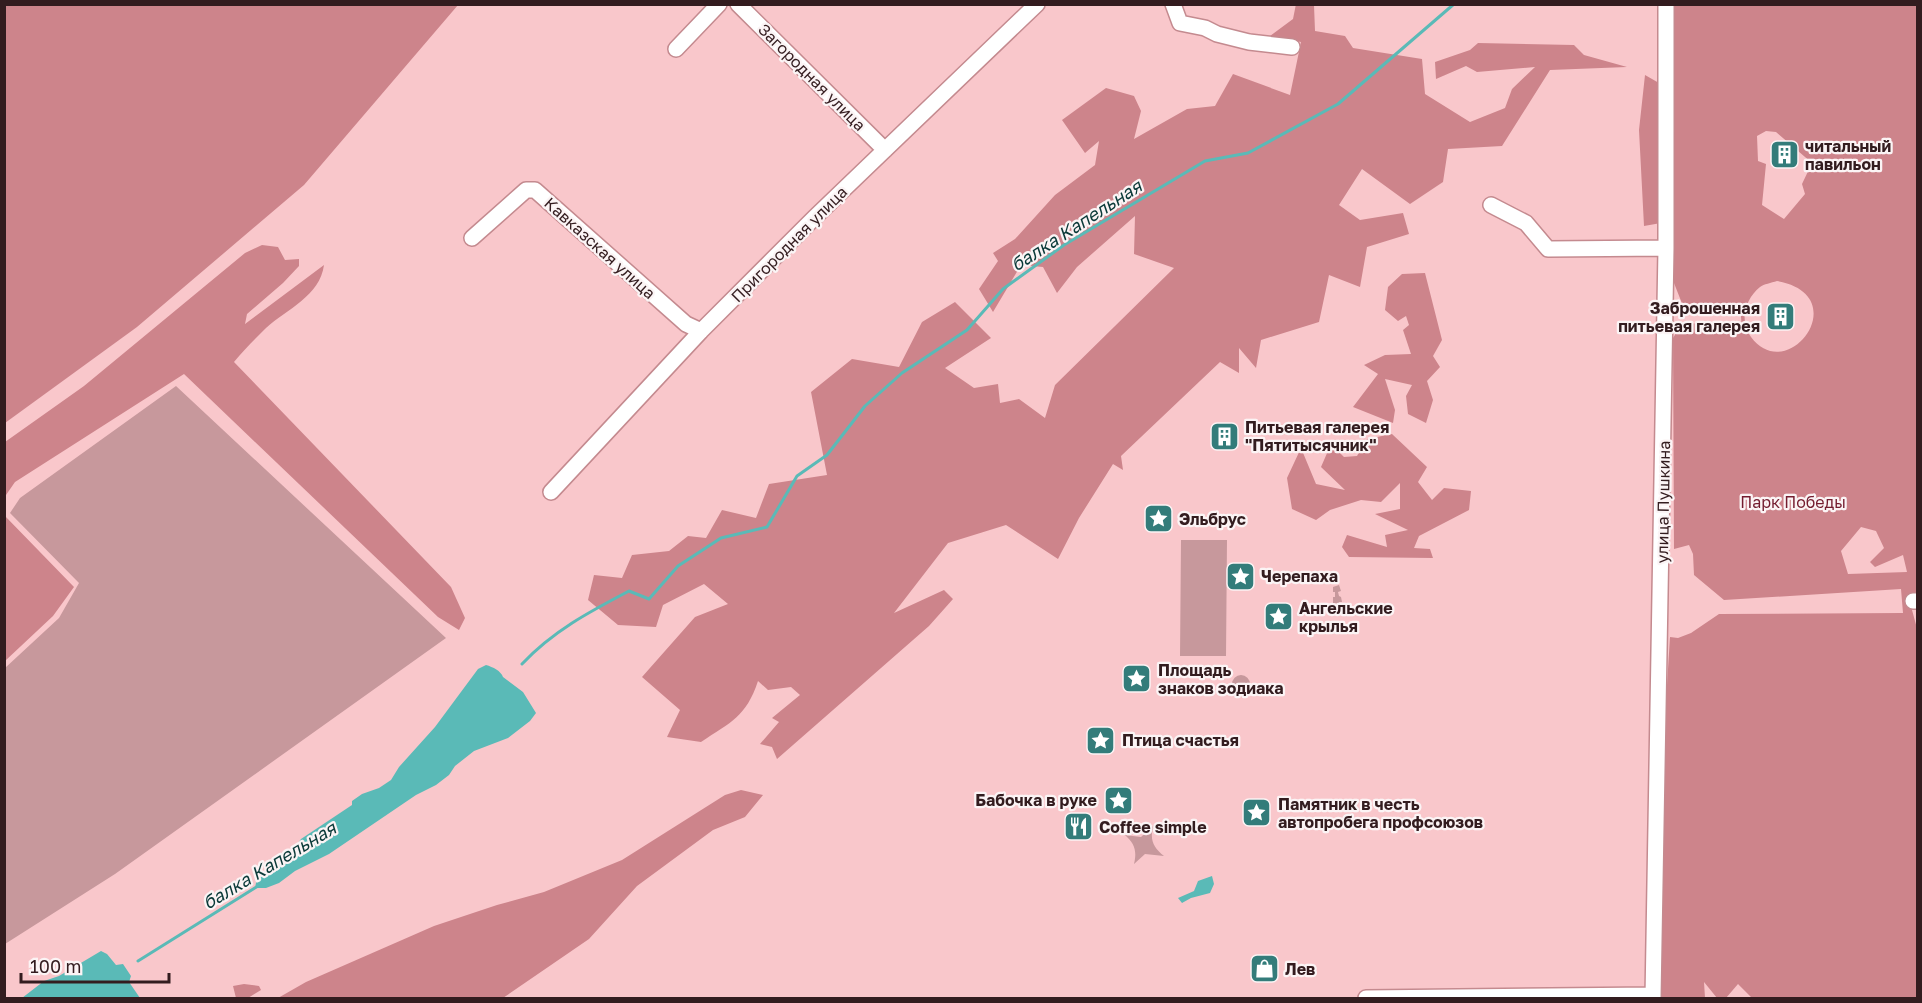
<svg xmlns="http://www.w3.org/2000/svg" width="1922" height="1003" font-family="'Golos Text',sans-serif">
<style>
.green{fill:#c7989c}
.forest{fill:#cd848b;fill-rule:evenodd}
.water{fill:#5abab7}
.lines{fill:none;stroke-linecap:round;stroke-linejoin:round}
.stream{stroke:#5abab7;stroke-width:3}
.minor-casing{stroke:#c48a8f;stroke-width:18}
.minor{stroke:#fff;stroke-width:15}
.labels{text-anchor:middle;dominant-baseline:central;stroke-width:4.5;stroke-linejoin:round;paint-order:stroke}
.street-label{font-size:16px;fill:#331c1f;stroke:#fbf4f5}
.poi-label{font-size:16px;font-weight:bold;fill:#331c1f;stroke:#fbf4f5;text-anchor:start}
.park-label{font-size:16px;fill:#741c2f;stroke:#fbf4f5}
.water-label{font-size:18px;font-style:italic;fill:#0a3938;stroke:#fbf4f5}
</style>
<rect width="100%" height="100%" fill="#f9c7cb"/>
<path class="green" d="M176 386 446 638 115 874 5 944V668L59 618 79 583 10 513 20 498Z
M1181 540H1227L1226 656H1180Z
M1339 585 1341 591 1338 592 1339 596 1341 597 1342 602H1339V606H1342V612L1336 614 1334 612 1336 603H1333V597H1335V592H1333V587Z
M1130 678a8 8 0 1 1 16 0a8 8 0 1 1-16 0Z
M1232 684a9 9 0 1 1 18 0a9 9 0 1 1-18 0Z
M1154 825C1149 839 1153 847 1164 856L1145 854 1134 864C1137 851 1135 844 1125 835L1141 837Z"/>
<path class="forest" d="M5 4H458V5L304 185 137 327 5 423Z
M1296 4 1314 5 1315 31 1345 36 1353 48 1422 59 1425 94 1470 122 1505 108 1512 89 1535 67 1477 72 1466 66 1436 79 1435 62 1470 50 1478 43 1574 45 1584 55 1627 67 1550 70 1502 146 1448 149 1443 182 1410 204 1362 169 1339 205 1360 220 1403 213 1409 234 1367 247 1360 287 1329 275 1319 322 1261 340 1256 368 1239 348V373L1220 362 1121 456 1123 470 1113 464 1079 518 1058 559 1006 525 948 543 894 613 944 590 953 599 929 626 777 759 772 747 760 744 779 722 772 718 800 695 791 687 768 690 758 681C746 717 731 722 701 742L667 737 680 710 642 677 695 617 728 604 704 584 663 605 656 627 618 625 588 600 594 575 622 578 632 555 669 551 688 536 706 538 722 510 756 518 769 484 827 475 811 392 852 359 899 367 922 322 955 302 991 338 945 368 974 388 998 384 1000 403 1019 399 1045 418 1055 385 1174 268 1134 254 1135 216 1077 267 1057 293 1043 267 1021 265 993 312 979 289 998 261 993 253 1015 239 1055 195 1095 165 1099 141 1085 153 1062 120 1106 88 1134 96 1141 111 1134 139 1187 109 1215 106 1233 74 1290 95 1301 42 1270 36 1293 19Z
M1672 5H1917L1918 589 1912 610 1918 632 1917 998H1752L1738 984 1726 998H1717L1704 982 1705 998H1662V698L1667 685 1670 637 1678 638 1691 633 1719 614 1903 613 1901 589 1724 600 1694 575 1693 554 1689 545 1674 549 1673 338 1683 322 1742 329 1740 305 1683 306 1674 283ZM1766 131 1776 132 1812 163 1802 184 1805 194 1784 219 1762 205 1766 164 1758 161 1757 136ZM1777 281C1856 295 1788 387 1751 337 1739 321 1745 299 1760 287 1764 284 1771 283 1777 281ZM1861 527 1876 531 1884 548 1870 562 1875 567 1903 555 1907 572 1848 574 1841 551Z
M1645 75 1659 83 1661 223 1644 226 1639 130Z
M262 245 278 247 285 260 299 259V266L283 283 247 314 245 324 324 265C320 296 287 309 266 328 255 339 244 350 234 362L451 587 465 618 459 630 438 617 184 374 15 482 6 495 5 506V442L84 386 245 253Z
M1425 273 1442 340 1433 356 1440 367 1427 381 1433 400 1426 423 1408 414 1406 396 1412 385 1385 379 1395 410 1393 423 1353 407 1378 374 1364 365 1385 355 1411 354 1403 330 1409 325 1406 316 1398 321 1385 310 1388 287 1402 274Z
M1392 434 1427 467 1418 482 1432 500 1444 488 1471 491 1469 510 1419 536 1414 548 1430 549 1433 558 1349 557 1342 547 1347 535 1387 547 1385 535 1408 530 1375 514 1400 509V483L1381 502 1361 500 1330 510 1316 520 1292 509 1287 478 1301 448 1316 484 1345 490 1321 467 1331 444 1344 457 1357 456 1367 439Z
M5 516 74 587 53 616 5 661Z
M741 790 763 795 745 817 713 830 637 886 589 939 503 998H278L306 982 434 926 497 905 544 892 622 860 725 795Z
M244 984 259 986 261 990 248 998H236L233 986Z"/>
<path class="water" d="M486 665C493 667 501 671 503 677L523 692 536 713 530 721 508 738 474 751 455 766 449 775 436 785 416 795 329 854 295 871 279 883 266 888H255L256 883 262 875 288 857 301 839 352 805V801L362 794 379 788 391 780 399 767 435 727 478 669Z
M1212 876 1214 884 1210 893 1191 898 1182 903 1178 898 1194 891 1198 881Z
M101 951 107 954 116 965 123 964 131 976 129 982 140 998H22L44 981 59 976Z"/>
<g class="lines">
<path class="stream" d="M522 664C553 631 589 612 629 591L649 599 678 566 721 538 767 527 797 476 827 455 865 406 902 373 967 330 1003 289 1064 245 1205 161 1248 153 1338 104 1454 4
M138 961 258 886"/>
<defs>
<path id="minor" d="M738 4 885 150
M1173 4 1180 23 1205 28 1217 34 1249 42 1292 47
M676 49 719 4
M1491 205 1526 223 1548 249 1666 248
M472 238 526 190H535L686 324 701 331
M551 492 701 331 815 217 1037 4
M1913 601H1918
M1366 998 1653 995
M1653 998 1666 248V4"/>
</defs>
<use href="#minor" class="minor-casing"/>
<use href="#minor" class="minor"/>
</g>
<defs>
<symbol id="building-square" viewBox="-11 -11 22 22"><rect x="-9" y="-9" width="18" height="18" rx="4" fill="#337c7a" stroke="#fbf4f5"/><path d="M-4-6H4V6H1V3H-1V6H-4ZM-2.5-4.3h1.7v1.8h-1.7ZM.8-4.3h1.7v1.8H.8ZM-2.5-1h1.7V.8h-1.7ZM.8-1h1.7V.8H.8Z" fill="#fff"/></symbol>
<symbol id="sight-square" viewBox="-11 -11 22 22"><rect x="-9" y="-9" width="18" height="18" rx="4" fill="#337c7a" stroke="#fbf4f5"/><path d="M0-6L1.8-2.2L6-1.7L2.9 1.2L3.7 5.4L0 3.3L-3.7 5.4L-2.9 1.2L-6-1.7L-1.8-2.2Z" fill="#fff"/></symbol>
<symbol id="restaurant-square" viewBox="-11 -11 22 22"><rect x="-9" y="-9" width="18" height="18" rx="4" fill="#337c7a" stroke="#fbf4f5"/><path d="M-5-6h1v4h1v-4h1v4h1v-4h1v5L-1.5 .5V6h-2V.5L-5-1ZM5-6V6H3V1.5H1.5Q1.5-4 5-6Z" fill="#fff"/></symbol>
<symbol id="shop-square" viewBox="-11 -11 22 22"><rect x="-9" y="-9" width="18" height="18" rx="4" fill="#337c7a" stroke="#fbf4f5"/><path d="M-5-2.5h2.3a2.7 3.5 0 0 1 5.4 0H5L5.5 6h-11ZM-1.5-2.5h3a1.5 2.3 0 0 0-3 0Z" fill="#fff"/></symbol>
</defs>
<g fill-rule="evenodd">
<use href="#building-square" x="1768" y="138" width="33" height="33"/>
<use href="#building-square" x="1764" y="300" width="33" height="33"/>
<use href="#building-square" x="1208" y="420" width="33" height="33"/>
<use href="#sight-square" x="1142" y="502" width="33" height="33"/>
<use href="#sight-square" x="1224" y="560" width="33" height="33"/>
<use href="#sight-square" x="1262" y="600" width="33" height="33"/>
<use href="#sight-square" x="1120" y="662" width="33" height="33"/>
<use href="#sight-square" x="1084" y="724" width="33" height="33"/>
<use href="#sight-square" x="1102" y="784" width="33" height="33"/>
<use href="#sight-square" x="1240" y="796" width="33" height="33"/>
<use href="#restaurant-square" x="1062" y="810" width="33" height="33"/>
<use href="#shop-square" x="1248" y="952" width="33" height="33"/>
</g>
<g class="labels">
<g class="street-label">
<text transform="translate(812 77) rotate(45)">Загородная улица</text>
<text transform="translate(789 244) rotate(-45)">Пригородная улица</text>
<text transform="translate(600 248) rotate(42)">Кавказская улица</text>
<text transform="translate(1663 502) rotate(-89)">улица Пушкина</text>
</g>
<g class="poi-label">
<text x="1805" y="146">читальный<tspan x="1805" dy="18">павильон</tspan></text>
<text x="1760" y="308" text-anchor="end">Заброшенная<tspan x="1760" dy="18">питьевая галерея</tspan></text>
<text x="1245" y="427">Питьевая галерея<tspan x="1245" dy="18">"Пятитысячник"</tspan></text>
<text x="1179" y="519">Эльбрус</text>
<text x="1261" y="576">Черепаха</text>
<text x="1299" y="608">Ангельские<tspan x="1299" dy="18">крылья</tspan></text>
<text x="1158" y="670">Площадь<tspan x="1158" dy="18">знаков зодиака</tspan></text>
<text x="1122" y="740">Птица счастья</text>
<text x="1097" y="800" text-anchor="end">Бабочка в руке</text>
<text x="1278" y="804">Памятник в честь<tspan x="1278" dy="18">автопробега профсоюзов</tspan></text>
<text x="1099" y="827">Coffee simple</text>
<text x="1285" y="969">Лев</text>
</g>
<g class="park-label">
<text x="1793" y="502">Парк Победы</text>
</g>
<g class="water-label">
<text transform="translate(1076 225) rotate(-33)">балка Капельная</text>
<text transform="translate(269 865) rotate(-31)">балка Капельная</text>
</g>
</g>
<rect width="1922" height="1003" fill="none" stroke="#331c1f" stroke-width="12"/>
<path d="M21 973v9h148v-9" fill="none" stroke="#331c1f" stroke-width="3"/>
<text x="30" y="973" font-size="18" fill="#331c1f" stroke="#fbf4f5" stroke-width="4.5" paint-order="stroke">100 m</text>
</svg>
